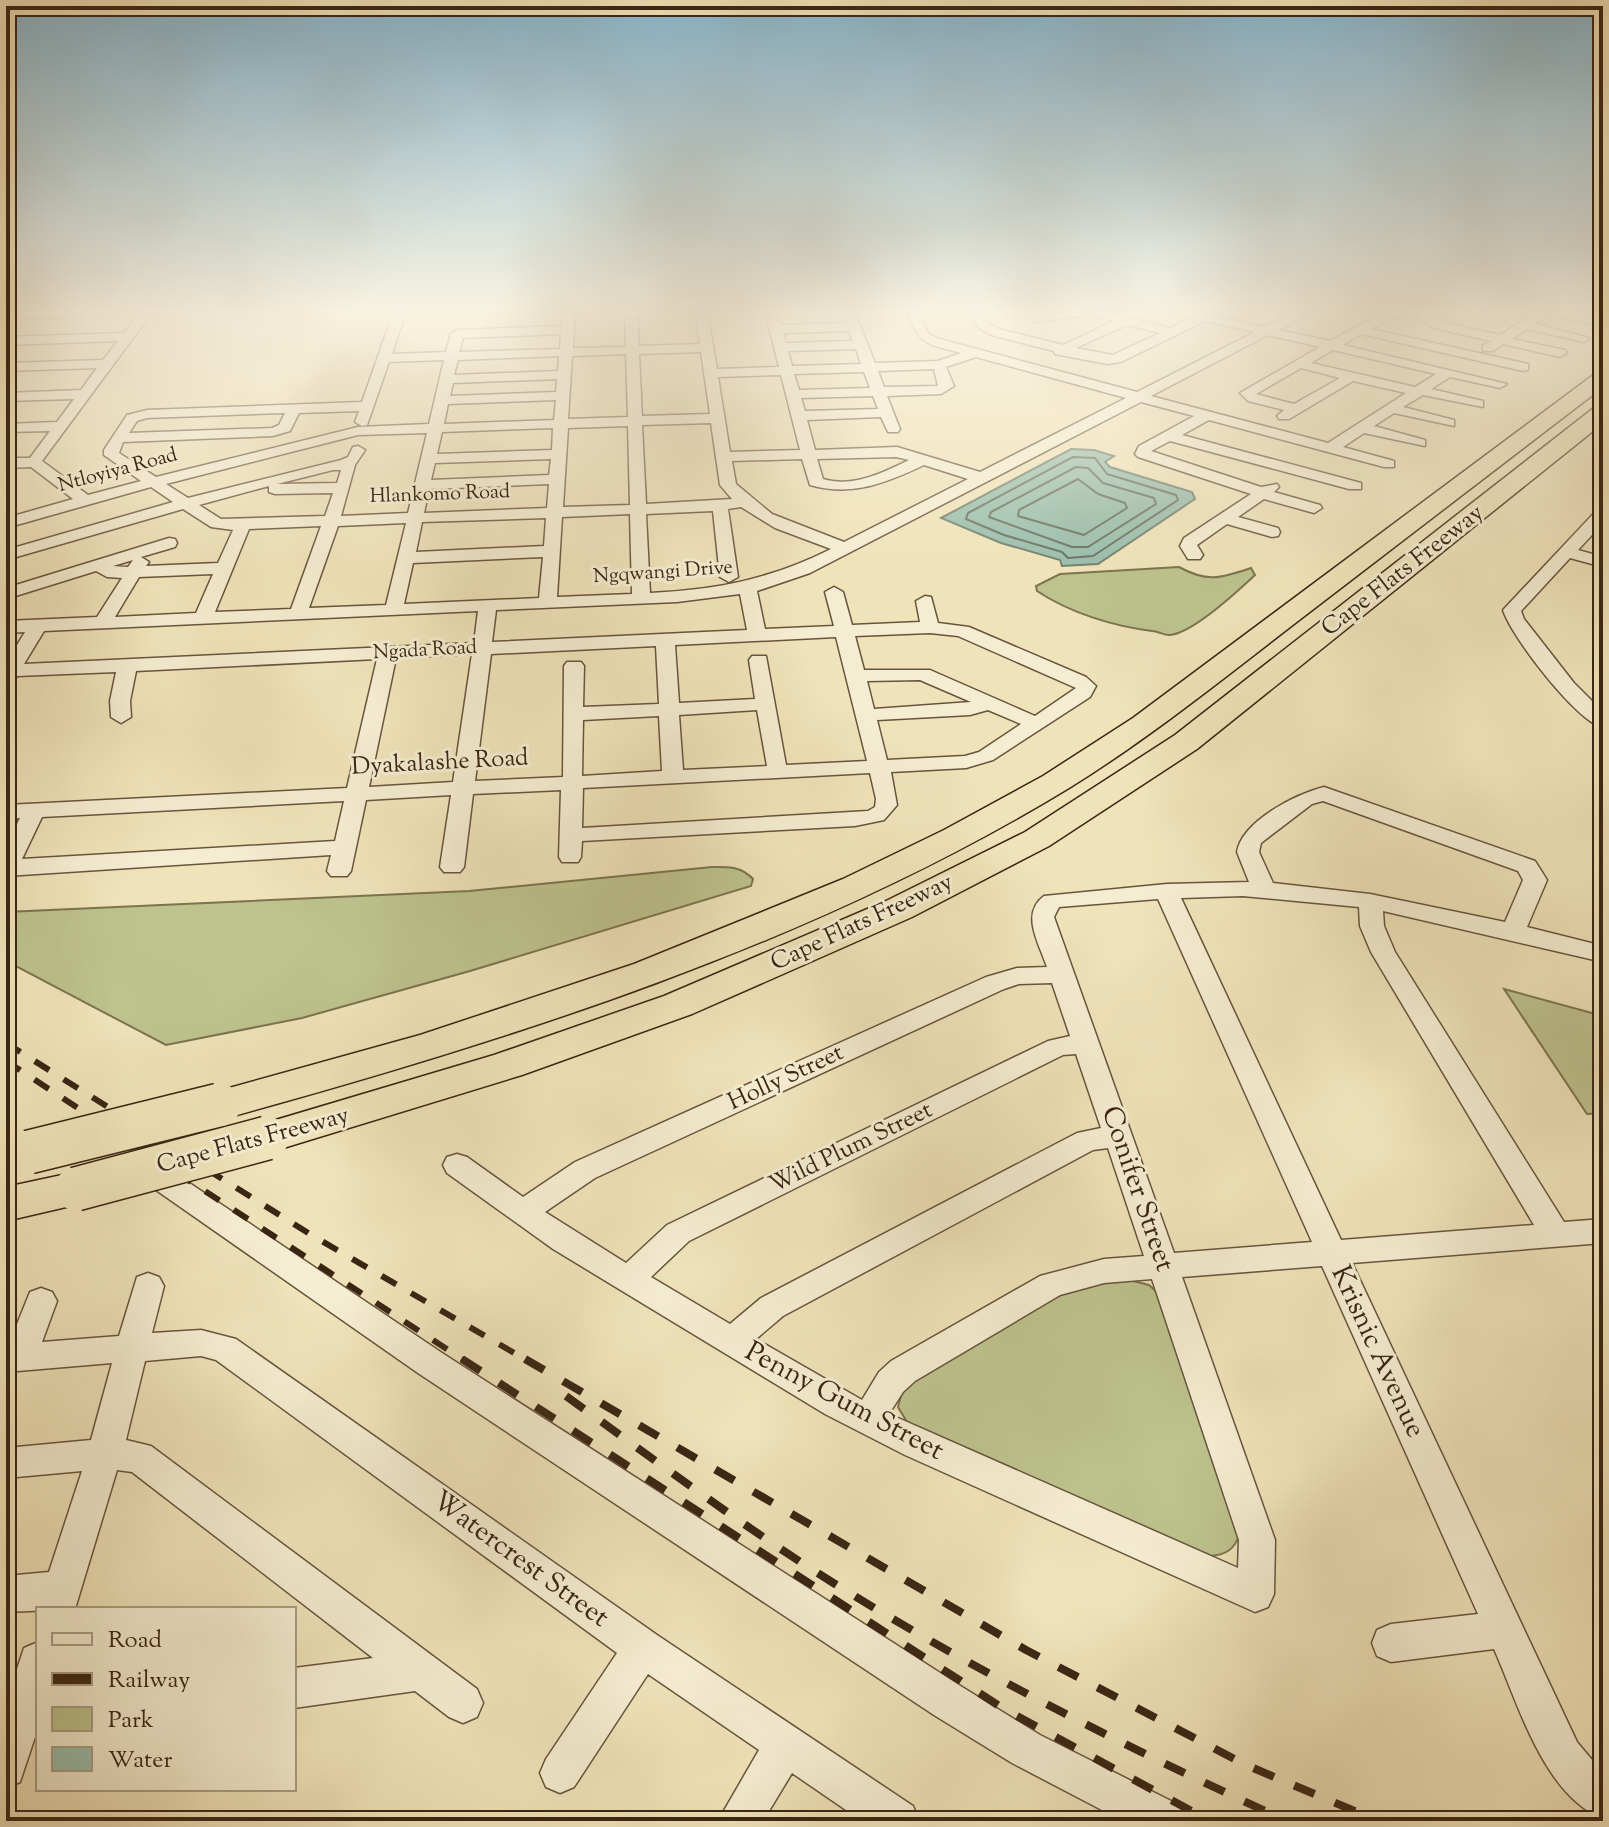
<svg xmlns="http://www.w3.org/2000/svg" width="1609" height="1827" font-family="'Sorts Mill Goudy',serif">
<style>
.green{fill:#bdc38d;stroke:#7c7450;stroke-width:2}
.water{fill:#9abead;stroke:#748170;stroke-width:2}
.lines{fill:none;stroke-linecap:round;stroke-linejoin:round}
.shore{stroke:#6a7260;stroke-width:2}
.minor-casing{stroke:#68543d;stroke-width:3}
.highway-casing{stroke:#3a2514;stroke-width:3}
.minor{fill:#f5edd2;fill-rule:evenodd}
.highway{fill:#f0e3b9;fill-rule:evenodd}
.rail-far1{stroke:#3a2514;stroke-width:6;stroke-dasharray:17 17;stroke-linecap:butt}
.rail{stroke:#3a2514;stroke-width:8;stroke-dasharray:22 22;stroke-linecap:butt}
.highway-bridge-casing{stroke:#3a2514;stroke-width:46;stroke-linecap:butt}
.highway-bridge{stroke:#f0e3b9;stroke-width:43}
.labels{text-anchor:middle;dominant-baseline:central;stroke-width:6;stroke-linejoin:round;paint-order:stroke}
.far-street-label{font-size:20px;fill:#3a2514;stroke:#f5edd2}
.street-label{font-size:24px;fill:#3a2514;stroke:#f5edd2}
.near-street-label{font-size:28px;fill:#3a2514;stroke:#f5edd2}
</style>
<rect width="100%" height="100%" fill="#f0e3b9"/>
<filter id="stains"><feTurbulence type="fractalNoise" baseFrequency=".0025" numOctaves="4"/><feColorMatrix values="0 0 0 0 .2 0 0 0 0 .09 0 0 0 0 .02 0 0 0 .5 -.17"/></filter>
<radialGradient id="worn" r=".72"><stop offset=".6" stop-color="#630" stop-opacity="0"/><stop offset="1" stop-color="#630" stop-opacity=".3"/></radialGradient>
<path class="green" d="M1179 567C1208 583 1221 578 1251 568L1255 575C1238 591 1193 633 1170 635 1165 636 1158 631 1152 631 1113 626 1070 613 1037 591L1036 586 1060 574Z
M712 867C729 867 741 866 753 879L751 886 470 971 302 1018 166 1045 6 961V912L469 891Z
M1504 989 1603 1016V1113L1587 1114Z
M1129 1280 1149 1285 1159 1294 1239 1535C1235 1549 1226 1555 1211 1556L907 1422 898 1407 903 1388 1059 1295 1089 1284Z"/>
<path class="water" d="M1071 449 1094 450 1114 456 1105 462 1110 467 1192 492 1195 499 1098 564 1062 566 1060 560 1001 543 941 518Z"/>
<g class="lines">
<path class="shore" d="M1073 457 1095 458 1107 474 1176 495 1178 500 1093 556 1068 558 1062 552 1004 535 966 519 968 513Z
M1076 467 1088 468 1103 483 1154 498 1156 504 1088 547H1072L989 517 991 512Z
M1078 479 1098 494 1125 503 1127 508 1084 535 1018 516 1019 510Z"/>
<defs>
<path id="minor" d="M6 311H162L150 315 42 461 88 495 141 481 104 455V450L127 415 147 410 362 402 394 311H406L392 354 446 352 451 334 457 330 562 326 563 311H575L573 348 626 347 625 311H637L639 346 700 344 695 311H707L717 369 779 367 765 311H777L781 325 846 323 842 311H854L875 363 938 361 961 353C925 343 922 347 906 311H918L928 333 936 338 1137 392 1255 332 1205 321 1121 362 1107 364 1055 354 1054 351 991 335 980 329 969 311H981L989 324 999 329 1063 345 1114 321 1092 315 1035 322 1029 318 1031 315 1103 311 1170 328 1192 318 1172 311H1192L1265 327 1297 311H1312L1279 330 1330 341 1387 311H1492L1486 315 1432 316 1442 322 1500 335 1539 311H1563L1602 318 1603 323 1598 325 1549 315 1535 324 1590 338 1584 342 1527 329 1512 339 1565 350 1567 353 1560 357 1503 344 1493 351H1483V345L1491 341 1434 328 1418 317 1391 318 1371 329 1528 364V370L1523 371 1361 334 1343 345 1507 384 1500 388 1450 377 1431 389 1483 401V407L1423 395 1403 407 1454 420V426L1394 413 1374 426 1425 440V446L1364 433 1343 447 1394 461V467H1384L1209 420 1182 435 1361 483V489H1349L1170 441 1151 451 1261 487 1277 484 1279 487 1274 492 1320 505 1322 508 1314 513 1264 499 1238 517 1278 528 1280 532 1278 536 1272 537 1227 524 1197 545 1203 555 1200 559H1188L1180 546 1184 538 1251 494 1138 457 1135 454 1139 446 1194 416 1141 402 810 573 757 591 765 629 834 626 825 592 834 587 843 592 852 625 920 622 916 601 925 596 931 597 938 623 969 627 1086 677 1096 686 1090 697 993 760 966 768 891 772 897 805 884 820 855 826 582 841 581 857 578 862H562L559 857 561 790 473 794 464 867 460 872H444L440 867 451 795 366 800 351 871 347 876H331L327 871 331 855 6 876V846L20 818 6 819V805L347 788 377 659 136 671 130 701 131 717 121 723 111 717 110 701 116 672 17 676 13 683 6 685V663L25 632 6 633V621L97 617 122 578 107 577 96 571 6 599V588L169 538 175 539 177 543 175 547 141 557 149 562 146 566 218 563 233 530 211 527 183 509 6 560V550L173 502 151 487 6 528V518L73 499 31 467 6 468V458H30L50 431 6 432V424L57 422 74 399 6 401V393L81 390 97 368 6 371V363L103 360 118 341 6 345V337L124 333 138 315 6 319ZM1127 325 1160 333 1113 355 1076 348ZM849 331 853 341 786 343 783 333ZM561 334 560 349 459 352 463 338ZM1268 335 1320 347 1240 393 1248 401 1284 410 1277 416 1279 419H1289L1353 381 1406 393 1328 443 1151 396ZM856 349 861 364 792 366 788 351ZM1333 350 1436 374 1415 387 1311 363ZM701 352 710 414 642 416 639 354ZM626 354 628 417 568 419 572 356ZM559 356 558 371 454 375 458 360ZM976 357 1126 398 980 472 897 447 815 450 807 420 881 417 888 432H898L900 429 887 396 941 394 954 386 946 367ZM444 360 429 424 358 427 156 477 119 453 123 442 273 436 290 431 299 413 359 411 355 422 362 426 367 425 389 362ZM1301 368 1340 378 1294 404 1256 394ZM934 369 938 386 884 387 878 371ZM864 372 870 388 799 390 794 374ZM781 375 800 450 730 452 718 377ZM557 379 556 392 450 396 453 383ZM873 396 878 409 805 411 801 398ZM556 400 554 420 444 424 448 404ZM285 413 279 425 272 428 129 433 137 421 147 418ZM711 423 720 485 732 499 646 504 642 425ZM628 426 630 505 563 507 568 428ZM553 428 552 450 437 454 442 432ZM427 433 408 513 341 516 355 465 365 450 358 446 353 447 348 457 341 460 188 498 166 484 358 435ZM896 457 909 460C882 473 853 488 823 479L817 459ZM551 459 549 475 431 480 435 463ZM802 459 810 485C852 497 886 483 924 465L968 479 844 542 772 514 736 484 732 461ZM333 470H341L337 483 277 484ZM549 484 547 508 424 513 429 489ZM269 486V492L275 494 333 493 325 516 221 519 199 505ZM741 507 775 528 831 549C771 579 717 590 650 593L646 514 713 511 720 577 729 582 738 577 728 509ZM630 514 632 594 557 597 562 517ZM546 518 544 546 416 552 422 522ZM406 523 386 605 309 608 338 526ZM321 526 291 609 215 612 249 529ZM543 557 539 598 404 604 413 563ZM133 560 128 567 113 566ZM213 574 196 613 115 617 139 577ZM740 594 747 630 492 642 496 610 677 602ZM478 611 474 643 24 664 44 631ZM930 633 958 636 1076 688 1035 716 930 670H864L855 636ZM836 637 867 761 786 765 766 656H752L749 660 755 699 679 703 675 645ZM656 646 659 704 583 707 584 666 581 662H567L564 666 563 777 475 781 491 654ZM472 654 453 782 369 787 396 658ZM920 680 971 702 874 709 867 681ZM757 710 767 766 683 770 679 715ZM988 710 1021 724 979 752 965 756 887 760 877 720 970 715ZM659 716 662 771 582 776 583 720ZM870 773 876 799 875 807 868 811 582 828 583 788ZM344 801 335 841 22 859 42 817Z
M1603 508V523L1578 550 1603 557V567L1570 558 1521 611 1524 619 1574 683 1603 712V728C1576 721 1511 636 1503 610L1597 510Z
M1324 787 1535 861 1547 880 1527 927 1603 946V962L1383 911 1384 926 1395 952 1564 1222 1603 1219V1243L1352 1263 1577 1742 1603 1773V1819C1543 1794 1519 1705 1494 1649L1391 1662 1377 1656 1372 1643 1377 1630 1391 1624 1478 1614 1322 1266 1182 1277 1275 1540 1274 1594 1268 1607 1255 1612 905 1455 825 1414 553 1249 447 1173 443 1165 447 1157 457 1154 467 1157 523 1197 575 1162 986 977 1017 968 1047 967C1039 943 1020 914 1044 896L1167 884 1249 882 1237 852C1242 821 1296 794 1324 787ZM1323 801 1518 871 1523 880 1505 922 1370 894 1273 883 1259 852 1261 843 1312 804ZM1243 896 1359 907 1360 926 1371 952 1534 1225 1341 1240 1181 898ZM1158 899 1312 1242 1174 1253 1054 917 1059 907ZM1052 983 1070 1036 1048 1041 667 1225 626 1263 545 1212 595 1178 1004 989 1019 984ZM1076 1054 1101 1128 1077 1133 761 1298 730 1324 651 1277 689 1241 1063 1055ZM1108 1148 1144 1256 1104 1259 1040 1276 891 1361 879 1372 862 1400 756 1339 783 1316 1093 1150ZM1152 1279 1239 1540 1238 1568 889 1414 903 1392 915 1381 1060 1295 1104 1283Z
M166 1171 176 1174 442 1353 962 1687 1040 1735 1181 1806 1187 1821H1123L1012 1763 934 1715 418 1373 156 1190 151 1182 156 1174Z
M148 1273 159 1277 164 1286 152 1333 201 1330 236 1339 657 1635 913 1806 919 1821H862L792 1773 763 1821H718L759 1750 648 1674 574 1787 560 1793 546 1787 540 1773 546 1759 617 1653 216 1360 201 1356 145 1361 126 1440 151 1446 477 1689 483 1703 477 1717 463 1723 449 1717 415 1691 294 1708V1668L373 1658 132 1472 117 1470 75 1609 6 1612V1576L49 1572 82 1471 6 1478V1448L91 1440 112 1363 6 1372V1344H9L30 1292 41 1288 52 1292 57 1301 42 1342 119 1336 137 1277Z
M38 1642V1728L20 1782 6 1788V1702L24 1648Z"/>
<path id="highway" d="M1603 371V387C1500 466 1397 545 1294 624 1220 681 1148 739 1069 788 807 947 512 1039 219 1120L204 1115 198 1105 204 1095 420 1035 634 964 843 879 944 830 1043 776 1133 718 1596 373Z
M1603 406V423L1197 749 1049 846 912 917 692 1014 522 1075 267 1153 252 1149 246 1138 252 1127 494 1055 664 996 886 901 1025 832 1175 735 1595 407Z
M76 1172 92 1177 98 1189 92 1201 6 1221V1187Z"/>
</defs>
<use href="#minor" class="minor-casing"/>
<use href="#highway" class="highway-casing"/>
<use href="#minor" class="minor"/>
<use href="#highway" class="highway"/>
<path class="rail-far1" d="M6 1043 313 1236 528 1361
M6 1061 465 1361"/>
<path class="rail" d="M462 1359 1004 1709 1210 1821
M525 1359 1026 1650 1246 1765 1378 1821
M566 1396C655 1460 742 1526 835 1584 980 1674 1132 1750 1287 1821"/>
<defs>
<path id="highway-bridge" d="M29 1152 219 1105
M76 1189 267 1138"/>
</defs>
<use href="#highway-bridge" class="highway-bridge-casing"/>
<use href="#highway-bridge" class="highway-bridge"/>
</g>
<linearGradient id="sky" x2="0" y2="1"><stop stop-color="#89b8d0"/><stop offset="0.55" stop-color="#f8f2e0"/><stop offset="1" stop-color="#f8f2e0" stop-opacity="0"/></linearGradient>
<rect width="1609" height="566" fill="url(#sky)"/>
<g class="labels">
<g class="far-street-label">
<text transform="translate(118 471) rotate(-15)">Ntloyiya Road</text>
<text transform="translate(440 495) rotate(-2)">Hlankomo Road</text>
<text transform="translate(663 573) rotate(-4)">Ngqwangi Drive</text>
<text transform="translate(425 651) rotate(-3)">Ngada Road</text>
</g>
<g class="street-label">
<text transform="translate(1403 571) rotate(-38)">Cape Flats Freeway</text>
<text transform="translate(440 763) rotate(-3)">Dyakalashe Road</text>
<text transform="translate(862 923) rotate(-25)">Cape Flats Freeway</text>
<text transform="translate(786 1078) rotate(-25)">Holly Street</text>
<text transform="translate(253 1141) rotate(-15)">Cape Flats Freeway</text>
<text transform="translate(851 1148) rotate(-26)">Wild Plum Street</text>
</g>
<g class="near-street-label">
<text transform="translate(1137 1189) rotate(71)">Conifer Street</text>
<text transform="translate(1377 1352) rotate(65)">Krisnic Avenue</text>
<text transform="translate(844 1402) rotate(28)">Penny Gum Street</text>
<text transform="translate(520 1560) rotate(36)">Watercrest Street</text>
</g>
</g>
<rect width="1609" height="1827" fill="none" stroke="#f0e3b9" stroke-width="32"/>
<rect x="8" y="8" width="1593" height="1811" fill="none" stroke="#3a2514" stroke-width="4"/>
<rect x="16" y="16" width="1577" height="1795" fill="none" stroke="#3a2514" stroke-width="2"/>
<rect x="36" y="1607" width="260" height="184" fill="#f5edd2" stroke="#aa9d86" stroke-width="2"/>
<rect x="52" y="1633" width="40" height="12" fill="#f5edd2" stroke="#aa9d86" stroke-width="2"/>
<text x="108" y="1647" font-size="24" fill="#3a2514">Road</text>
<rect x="52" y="1673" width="40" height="12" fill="#3a2514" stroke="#aa9d86" stroke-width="2"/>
<text x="108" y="1687" font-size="24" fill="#3a2514">Railway</text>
<rect x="52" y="1707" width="40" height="24" fill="#bdc38d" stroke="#aa9d86" stroke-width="2"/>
<text x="108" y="1727" font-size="24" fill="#3a2514">Park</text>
<rect x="52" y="1747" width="40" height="24" fill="#9abead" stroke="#aa9d86" stroke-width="2"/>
<text x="108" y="1767" font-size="24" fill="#3a2514">Water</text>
<rect width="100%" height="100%" filter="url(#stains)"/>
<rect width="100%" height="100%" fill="url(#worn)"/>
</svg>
